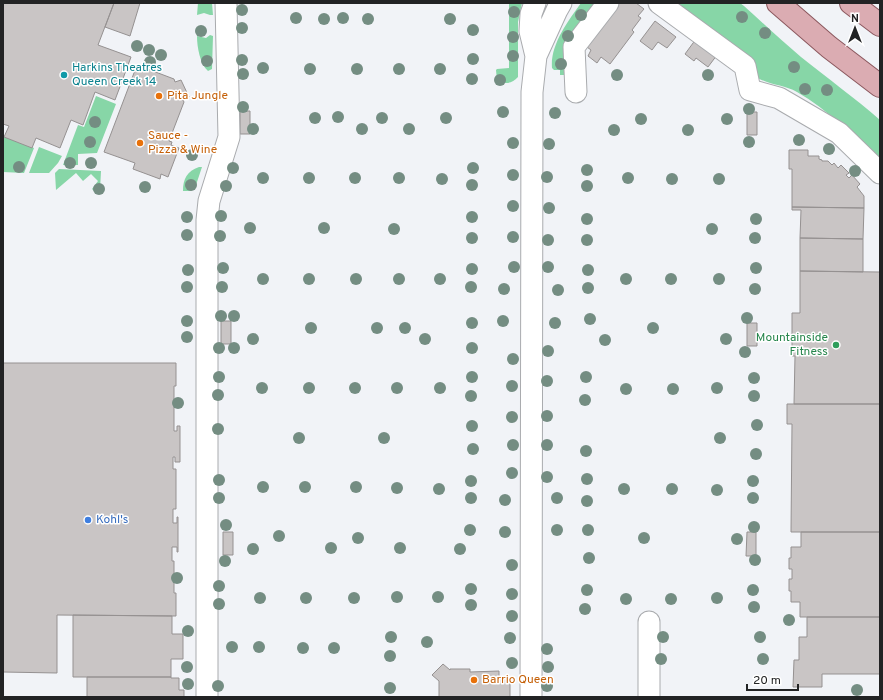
<svg xmlns="http://www.w3.org/2000/svg" width="883" height="700" font-family="Overpass,sans-serif">
<style>
.green{fill:#87d6a7}
.building{fill:#c9c5c5;stroke:#959191}
.lines{fill:none;stroke-linecap:round;stroke-linejoin:round}
.minor-casing{stroke:#a9abae;stroke-width:23}
.major-casing{stroke:#8b585e;stroke-width:24}
.minor{stroke:#fff;stroke-width:21}
.major{stroke:#dbacb2;stroke-width:22}
.tree{fill:#748d82}
.culture-dot{fill:#0f9aa8;stroke:#fff;stroke-width:1.5}
.food-dot{fill:#e8710a;stroke:#fff;stroke-width:1.5}
.leisure-dot{fill:#2e9e5b;stroke:#fff;stroke-width:1.5}
.shop-dot{fill:#3f7fe0;stroke:#fff;stroke-width:1.5}
.labels{text-anchor:middle;dominant-baseline:central;stroke-width:3;stroke-linejoin:round;paint-order:stroke}
.culture-label{font-size:12px;fill:#0d838f;stroke:#fff;text-anchor:start}
.food-label{font-size:12px;fill:#c56008;stroke:#fff;text-anchor:start}
.leisure-label{font-size:12px;fill:#27864d;stroke:#fff;text-anchor:end}
.shop-label{font-size:12px;fill:#366cbe;stroke:#fff;text-anchor:start}
</style>
<rect width="100%" height="100%" fill="#f1f3f7"/>
<path class="green" d="M198 3H212L213 15H210L204 13 197 15Z
M509 3H522L518 22V77C512 84 505 84 497 81L496 70 497 69 509 68Z
M581 3H601L566 75H560V70H554L552 68C550 45 568 21 581 3Z
M668 3H740L744 6C763 23 782 41 801 57 827 78 855 98 880 120V161C854 136 828 110 797 92 784 85 769 85 756 77Z
M210 35 213 36 212 69 208 71C200 64 197 47 197 36L206 38Z
M96 96 116 104 97 153 78 154V165H63L78 125 84 127Z
M4 137 34 148 24 173 3 172Z
M39 147 62 156 58 163 49 173H29Z
M199 167H202L195 188 191 191H183C183 179 187 171 199 167Z
M59 169 101 171 100 190 94 191 92 189 98 181 91 174 83 181 76 173 56 190 55 173Z"/>
<path class="building" d="M3 3H114L98 45 131 57 115 100 95 92 83 125 71 120 60 148 36 138 32 148 4 137 9 126 3 124Z
M114 3H140L130 36 105 27Z
M614 3H636L644 9 638 16 641 18 632 30 634 32 610 64 601 57 597 63 588 56 591 50 583 44Z
M655 21 676 37 667 48 658 42 652 50 640 41Z
M696 39 717 55 708 67 696 58 694 61 685 54Z
M137 65 174 79 175 82 181 80 189 97 183 100 184 102 169 141 172 142 171 145 179 148 168 177 161 174 160 179 133 169 135 163 104 152Z
M240 111H250V134H240Z
M747 112H757V135H747Z
M789 150H808V156H819V159L822 160V161H828L832 165 834 163 838 168 841 165 849 173 846 175 849 178 852 175 860 184 857 187 864 196V208L792 207V169H789Z
M792 207 864 208 863 239 800 238 801 210H792Z
M800 238 863 239V272L800 271Z
M800 271 880 272V404H794L795 356H792V313H800Z
M221 321H231V344H221Z
M747 323H757V346H747Z
M3 363H176V386H174V431H177V426H180V462H175V457H173V469H176V509H173V523H177V517H178V552H177V547H172V561H174V593H176V616L57 615V673L3 672Z
M787 404H880V532H791L792 424H787Z
M223 532H233V555H223Z
M747 532H756V556H746Z
M801 532H880V617H800V602H791V591H789V579H792V569H789V558H791V547H801Z
M73 615 172 616V634H183V659H171V677H73Z
M807 617H880V674H822V687H793L794 660H799V637H807Z
M443 664 450 670V669H470V672L499 671V678H510V697H439V681L432 675Z
M87 677H171V678H179V690H184V697H87Z"/>
<g class="lines">
<defs>
<path id="minor" d="M659 3 745 66 750 90 779 98 839 133 880 173
M536 56 557 10 561 3
M576 92 574 47 608 3
M207 697V220L209 201 229 137 226 3
M531 697 532 92 536 56 530 31 531 14 535 3
M649 697V622"/>
<path id="major" d="M778 3 829 47 880 86
M851 3 880 25"/>
</defs>
<use href="#minor" class="minor-casing"/>
<use href="#major" class="major-casing"/>
<use href="#minor" class="minor"/>
<use href="#major" class="major"/>
</g>
<g class="tree">
<circle cx="242" cy="10" r="6"/>
<circle cx="514" cy="12" r="6"/>
<circle cx="581" cy="15" r="6"/>
<circle cx="742" cy="17" r="6"/>
<circle cx="296" cy="18" r="6"/>
<circle cx="343" cy="18" r="6"/>
<circle cx="324" cy="19" r="6"/>
<circle cx="368" cy="19" r="6"/>
<circle cx="450" cy="19" r="6"/>
<circle cx="242" cy="28" r="6"/>
<circle cx="473" cy="30" r="6"/>
<circle cx="201" cy="31" r="6"/>
<circle cx="765" cy="33" r="6"/>
<circle cx="568" cy="36" r="6"/>
<circle cx="513" cy="37" r="6"/>
<circle cx="137" cy="46" r="6"/>
<circle cx="149" cy="50" r="6"/>
<circle cx="161" cy="55" r="6"/>
<circle cx="513" cy="56" r="6"/>
<circle cx="473" cy="59" r="6"/>
<circle cx="242" cy="60" r="6"/>
<circle cx="207" cy="61" r="6"/>
<circle cx="150" cy="62" r="6"/>
<circle cx="561" cy="64" r="6"/>
<circle cx="794" cy="67" r="6"/>
<circle cx="263" cy="68" r="6"/>
<circle cx="310" cy="69" r="6"/>
<circle cx="357" cy="69" r="6"/>
<circle cx="399" cy="69" r="6"/>
<circle cx="440" cy="69" r="6"/>
<circle cx="243" cy="74" r="6"/>
<circle cx="617" cy="75" r="6"/>
<circle cx="708" cy="75" r="6"/>
<circle cx="472" cy="79" r="6"/>
<circle cx="500" cy="80" r="6"/>
<circle cx="805" cy="89" r="6"/>
<circle cx="827" cy="90" r="6"/>
<circle cx="243" cy="107" r="6"/>
<circle cx="749" cy="109" r="6"/>
<circle cx="503" cy="112" r="6"/>
<circle cx="555" cy="113" r="6"/>
<circle cx="338" cy="117" r="6"/>
<circle cx="315" cy="118" r="6"/>
<circle cx="382" cy="118" r="6"/>
<circle cx="446" cy="118" r="6"/>
<circle cx="641" cy="119" r="6"/>
<circle cx="727" cy="119" r="6"/>
<circle cx="95" cy="122" r="6"/>
<circle cx="253" cy="129" r="6"/>
<circle cx="362" cy="129" r="6"/>
<circle cx="409" cy="129" r="6"/>
<circle cx="614" cy="130" r="6"/>
<circle cx="688" cy="130" r="6"/>
<circle cx="799" cy="140" r="6"/>
<circle cx="90" cy="142" r="6"/>
<circle cx="749" cy="142" r="6"/>
<circle cx="513" cy="143" r="6"/>
<circle cx="549" cy="144" r="6"/>
<circle cx="829" cy="149" r="6"/>
<circle cx="192" cy="155" r="6"/>
<circle cx="70" cy="163" r="6"/>
<circle cx="91" cy="163" r="6"/>
<circle cx="19" cy="167" r="6"/>
<circle cx="233" cy="168" r="6"/>
<circle cx="473" cy="168" r="6"/>
<circle cx="587" cy="170" r="6"/>
<circle cx="855" cy="171" r="6"/>
<circle cx="513" cy="175" r="6"/>
<circle cx="547" cy="177" r="6"/>
<circle cx="263" cy="178" r="6"/>
<circle cx="309" cy="178" r="6"/>
<circle cx="355" cy="178" r="6"/>
<circle cx="399" cy="178" r="6"/>
<circle cx="628" cy="178" r="6"/>
<circle cx="442" cy="179" r="6"/>
<circle cx="672" cy="179" r="6"/>
<circle cx="719" cy="179" r="6"/>
<circle cx="191" cy="185" r="6"/>
<circle cx="472" cy="185" r="6"/>
<circle cx="226" cy="186" r="6"/>
<circle cx="587" cy="186" r="6"/>
<circle cx="145" cy="187" r="6"/>
<circle cx="99" cy="189" r="6"/>
<circle cx="513" cy="206" r="6"/>
<circle cx="549" cy="208" r="6"/>
<circle cx="221" cy="216" r="6"/>
<circle cx="187" cy="217" r="6"/>
<circle cx="472" cy="217" r="6"/>
<circle cx="587" cy="219" r="6"/>
<circle cx="756" cy="219" r="6"/>
<circle cx="250" cy="228" r="6"/>
<circle cx="324" cy="228" r="6"/>
<circle cx="394" cy="229" r="6"/>
<circle cx="712" cy="229" r="6"/>
<circle cx="187" cy="235" r="6"/>
<circle cx="220" cy="236" r="6"/>
<circle cx="513" cy="237" r="6"/>
<circle cx="472" cy="238" r="6"/>
<circle cx="755" cy="238" r="6"/>
<circle cx="548" cy="240" r="6"/>
<circle cx="587" cy="240" r="6"/>
<circle cx="514" cy="267" r="6"/>
<circle cx="548" cy="267" r="6"/>
<circle cx="223" cy="268" r="6"/>
<circle cx="756" cy="268" r="6"/>
<circle cx="472" cy="269" r="6"/>
<circle cx="188" cy="270" r="6"/>
<circle cx="588" cy="270" r="6"/>
<circle cx="263" cy="279" r="6"/>
<circle cx="309" cy="279" r="6"/>
<circle cx="356" cy="279" r="6"/>
<circle cx="399" cy="279" r="6"/>
<circle cx="440" cy="279" r="6"/>
<circle cx="626" cy="279" r="6"/>
<circle cx="671" cy="279" r="6"/>
<circle cx="719" cy="279" r="6"/>
<circle cx="187" cy="287" r="6"/>
<circle cx="222" cy="287" r="6"/>
<circle cx="471" cy="287" r="6"/>
<circle cx="588" cy="288" r="6"/>
<circle cx="504" cy="289" r="6"/>
<circle cx="755" cy="289" r="6"/>
<circle cx="558" cy="290" r="6"/>
<circle cx="221" cy="316" r="6"/>
<circle cx="234" cy="316" r="6"/>
<circle cx="747" cy="318" r="6"/>
<circle cx="590" cy="319" r="6"/>
<circle cx="187" cy="321" r="6"/>
<circle cx="503" cy="321" r="6"/>
<circle cx="472" cy="323" r="6"/>
<circle cx="555" cy="323" r="6"/>
<circle cx="311" cy="328" r="6"/>
<circle cx="377" cy="328" r="6"/>
<circle cx="405" cy="328" r="6"/>
<circle cx="653" cy="328" r="6"/>
<circle cx="187" cy="337" r="6"/>
<circle cx="253" cy="339" r="6"/>
<circle cx="425" cy="339" r="6"/>
<circle cx="726" cy="339" r="6"/>
<circle cx="605" cy="340" r="6"/>
<circle cx="219" cy="348" r="6"/>
<circle cx="234" cy="348" r="6"/>
<circle cx="472" cy="348" r="6"/>
<circle cx="548" cy="351" r="6"/>
<circle cx="745" cy="352" r="6"/>
<circle cx="513" cy="359" r="6"/>
<circle cx="219" cy="377" r="6"/>
<circle cx="472" cy="377" r="6"/>
<circle cx="586" cy="377" r="6"/>
<circle cx="754" cy="378" r="6"/>
<circle cx="547" cy="381" r="6"/>
<circle cx="512" cy="386" r="6"/>
<circle cx="262" cy="388" r="6"/>
<circle cx="309" cy="388" r="6"/>
<circle cx="355" cy="388" r="6"/>
<circle cx="397" cy="388" r="6"/>
<circle cx="440" cy="388" r="6"/>
<circle cx="717" cy="388" r="6"/>
<circle cx="626" cy="389" r="6"/>
<circle cx="673" cy="389" r="6"/>
<circle cx="218" cy="395" r="6"/>
<circle cx="471" cy="396" r="6"/>
<circle cx="754" cy="396" r="6"/>
<circle cx="585" cy="400" r="6"/>
<circle cx="178" cy="403" r="6"/>
<circle cx="547" cy="416" r="6"/>
<circle cx="512" cy="417" r="6"/>
<circle cx="757" cy="425" r="6"/>
<circle cx="472" cy="426" r="6"/>
<circle cx="218" cy="429" r="6"/>
<circle cx="299" cy="438" r="6"/>
<circle cx="384" cy="438" r="6"/>
<circle cx="720" cy="438" r="6"/>
<circle cx="513" cy="445" r="6"/>
<circle cx="547" cy="445" r="6"/>
<circle cx="473" cy="449" r="6"/>
<circle cx="586" cy="451" r="6"/>
<circle cx="756" cy="454" r="6"/>
<circle cx="512" cy="473" r="6"/>
<circle cx="547" cy="477" r="6"/>
<circle cx="587" cy="479" r="6"/>
<circle cx="219" cy="480" r="6"/>
<circle cx="471" cy="481" r="6"/>
<circle cx="753" cy="481" r="6"/>
<circle cx="263" cy="487" r="6"/>
<circle cx="305" cy="487" r="6"/>
<circle cx="356" cy="487" r="6"/>
<circle cx="397" cy="488" r="6"/>
<circle cx="439" cy="489" r="6"/>
<circle cx="624" cy="489" r="6"/>
<circle cx="672" cy="489" r="6"/>
<circle cx="717" cy="490" r="6"/>
<circle cx="219" cy="498" r="6"/>
<circle cx="471" cy="498" r="6"/>
<circle cx="557" cy="498" r="6"/>
<circle cx="753" cy="498" r="6"/>
<circle cx="505" cy="500" r="6"/>
<circle cx="587" cy="501" r="6"/>
<circle cx="226" cy="525" r="6"/>
<circle cx="754" cy="527" r="6"/>
<circle cx="470" cy="530" r="6"/>
<circle cx="557" cy="530" r="6"/>
<circle cx="588" cy="530" r="6"/>
<circle cx="505" cy="532" r="6"/>
<circle cx="279" cy="536" r="6"/>
<circle cx="358" cy="538" r="6"/>
<circle cx="644" cy="538" r="6"/>
<circle cx="737" cy="539" r="6"/>
<circle cx="331" cy="548" r="6"/>
<circle cx="400" cy="548" r="6"/>
<circle cx="253" cy="549" r="6"/>
<circle cx="460" cy="549" r="6"/>
<circle cx="589" cy="558" r="6"/>
<circle cx="755" cy="560" r="6"/>
<circle cx="225" cy="561" r="6"/>
<circle cx="512" cy="565" r="6"/>
<circle cx="177" cy="578" r="6"/>
<circle cx="219" cy="586" r="6"/>
<circle cx="471" cy="589" r="6"/>
<circle cx="587" cy="590" r="6"/>
<circle cx="753" cy="590" r="6"/>
<circle cx="512" cy="594" r="6"/>
<circle cx="397" cy="597" r="6"/>
<circle cx="438" cy="597" r="6"/>
<circle cx="260" cy="598" r="6"/>
<circle cx="306" cy="598" r="6"/>
<circle cx="354" cy="598" r="6"/>
<circle cx="717" cy="598" r="6"/>
<circle cx="626" cy="599" r="6"/>
<circle cx="671" cy="599" r="6"/>
<circle cx="219" cy="604" r="6"/>
<circle cx="471" cy="605" r="6"/>
<circle cx="754" cy="607" r="6"/>
<circle cx="585" cy="609" r="6"/>
<circle cx="512" cy="616" r="6"/>
<circle cx="789" cy="620" r="6"/>
<circle cx="188" cy="631" r="6"/>
<circle cx="391" cy="637" r="6"/>
<circle cx="663" cy="637" r="6"/>
<circle cx="760" cy="637" r="6"/>
<circle cx="510" cy="638" r="6"/>
<circle cx="427" cy="642" r="6"/>
<circle cx="232" cy="647" r="6"/>
<circle cx="259" cy="647" r="6"/>
<circle cx="303" cy="648" r="6"/>
<circle cx="334" cy="648" r="6"/>
<circle cx="547" cy="649" r="6"/>
<circle cx="390" cy="656" r="6"/>
<circle cx="661" cy="659" r="6"/>
<circle cx="763" cy="659" r="6"/>
<circle cx="512" cy="663" r="6"/>
<circle cx="187" cy="667" r="6"/>
<circle cx="548" cy="667" r="6"/>
<circle cx="188" cy="684" r="6"/>
<circle cx="218" cy="686" r="6"/>
<circle cx="547" cy="686" r="6"/>
<circle cx="390" cy="688" r="6"/>
<circle cx="857" cy="690" r="6"/>
</g>
<circle class="culture-dot" cx="64" cy="75" r="4"/>
<g class="food-dot">
<circle cx="159" cy="96" r="4"/>
<circle cx="140" cy="143" r="4"/>
<circle cx="474" cy="680" r="4"/>
</g>
<circle class="leisure-dot" cx="836" cy="345" r="4"/>
<circle class="shop-dot" cx="88" cy="520" r="4"/>
<g class="labels">
<g class="culture-label">
<text x="72" y="68">Harkins Theatres<tspan x="72" dy="14">Queen Creek 14</tspan></text>
</g>
<g class="food-label">
<text x="167" y="96">Pita Jungle</text>
<text x="148" y="136">Sauce -<tspan x="148" dy="14">Pizza &amp; Wine</tspan></text>
<text x="482" y="680">Barrio Queen</text>
</g>
<g class="leisure-label">
<text x="828" y="338">Mountainside<tspan x="828" dy="14">Fitness</tspan></text>
</g>
<g class="shop-label">
<text x="96" y="520">Kohl's</text>
</g>
</g>
<rect width="883" height="700" fill="none" stroke="#222324" stroke-width="8"/>
<g transform="translate(855 28)" stroke="#ffffff" stroke-width="3" paint-order="stroke">
<path d="M0-3L7 15L0 10L-7 15Z" fill="#222324"/>
<text y="-6" font-size="11" font-weight="bold" text-anchor="middle" fill="#222324">N</text>
</g>
<path d="M747 684v6h51v-6" fill="none" stroke="#222324" stroke-width="2"/>
<text x="753" y="684" font-size="12" fill="#222324" stroke="#ffffff" stroke-width="3" paint-order="stroke">20 m</text>
</svg>
